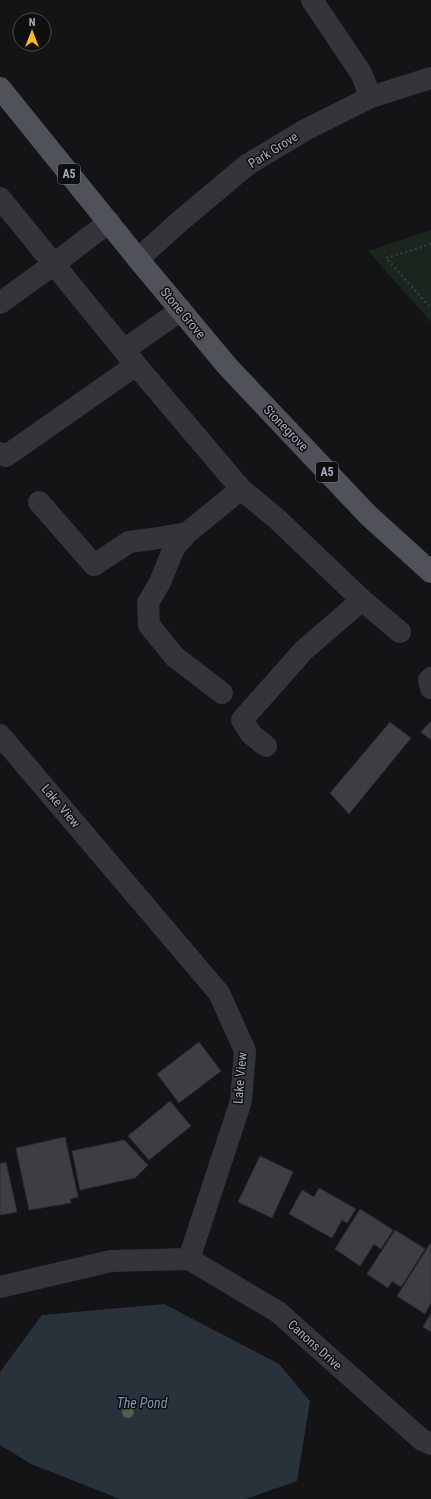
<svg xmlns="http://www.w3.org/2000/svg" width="431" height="1499" font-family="'Roboto Condensed',sans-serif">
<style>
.green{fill:#1b241d}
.water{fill:#29323a}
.building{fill:#3d3e43;stroke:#2d2d32}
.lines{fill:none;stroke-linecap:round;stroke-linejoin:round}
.path{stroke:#3a3c42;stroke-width:2.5;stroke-dasharray:2 3;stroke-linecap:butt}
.minor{stroke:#34353b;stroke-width:22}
.major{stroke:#50525a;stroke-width:22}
.tree{fill:#4c624e}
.labels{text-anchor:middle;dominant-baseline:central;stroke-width:3;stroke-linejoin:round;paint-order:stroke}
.shield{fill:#0f0f10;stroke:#777c85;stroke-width:1}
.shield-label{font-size:12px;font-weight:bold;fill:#a4aab7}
.street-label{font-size:13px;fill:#a4aab7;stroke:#0f0f10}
.water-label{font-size:14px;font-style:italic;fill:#7998b4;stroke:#0f0f10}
</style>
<rect width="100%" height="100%" fill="#141315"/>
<path class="green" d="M431 230V322L368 251Z"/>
<path class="water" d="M164 1304 279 1364 310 1401 297 1481 246 1499H120L31 1464 0 1445V1372L42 1315Z"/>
<path class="building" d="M431 721V740L421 732Z
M390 722 411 738 349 814 330 793Z
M199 1042 221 1071 179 1103 157 1074Z
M170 1101 191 1126 149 1160 128 1136Z
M65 1137 78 1197 70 1199 71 1203 29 1210 16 1148Z
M124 1140 148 1165 135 1178 80 1190 72 1151Z
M260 1156 293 1172 272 1218 238 1202Z
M6 1162 17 1212 0 1215V1164Z
M319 1188 356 1209 347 1223 342 1220 332 1238 289 1214 302 1190 314 1197Z
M360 1209 393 1230 381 1249 374 1244 360 1266 335 1249Z
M395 1230 425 1249 401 1287 392 1281 388 1288 367 1274Z
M430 1244H431V1303L425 1314 397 1296Z
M431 1313V1332L423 1327Z"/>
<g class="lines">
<path class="path" d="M431 244 386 258 431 308"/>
<path class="minor" d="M312 0 361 73 371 97
M0 198 136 365 241 489 277 519 362 600 400 632
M138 259 179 222 247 165 305 130 371 97 431 78
M0 303 54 264 109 222
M124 350 181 310
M0 453 6 456 136 365
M39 502 94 565 129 542 152 539 187 533
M431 678 429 680 431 688
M222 693 175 657 149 625 148 603 160 582 174 548 187 533 241 489
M0 735 219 993 245 1051 241 1101 189 1259 111 1261 0 1287
M266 746 251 734 242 720 304 650 362 600
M189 1259 278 1312 422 1440 431 1444"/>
<path class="major" d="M0 88 138 259 228 367 368 515 431 572"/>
</g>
<circle class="tree" cx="128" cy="1412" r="6"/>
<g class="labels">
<g class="shield">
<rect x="58" y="164" width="22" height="20" rx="3"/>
<rect x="316" y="462" width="22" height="20" rx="3"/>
</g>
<g class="shield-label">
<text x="69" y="174">A5</text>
<text x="327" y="472">A5</text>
</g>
<g class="street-label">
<text transform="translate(273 150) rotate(-32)">Park Grove</text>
<text transform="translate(183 313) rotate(50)">Stone Grove</text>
<text transform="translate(286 428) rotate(46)">Stonegrove</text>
<text transform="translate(61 806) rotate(50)">Lake View</text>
<text transform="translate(240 1078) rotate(-85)">Lake View</text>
<text transform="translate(315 1345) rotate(42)">Canons Drive</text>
</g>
<g class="water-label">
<text x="142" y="1403">The Pond</text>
</g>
</g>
<g transform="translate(32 32)"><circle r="19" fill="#0f0f10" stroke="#4b4d53"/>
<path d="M0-3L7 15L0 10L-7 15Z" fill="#feb723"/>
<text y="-6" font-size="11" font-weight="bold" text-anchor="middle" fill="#a4aab7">N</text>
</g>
</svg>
